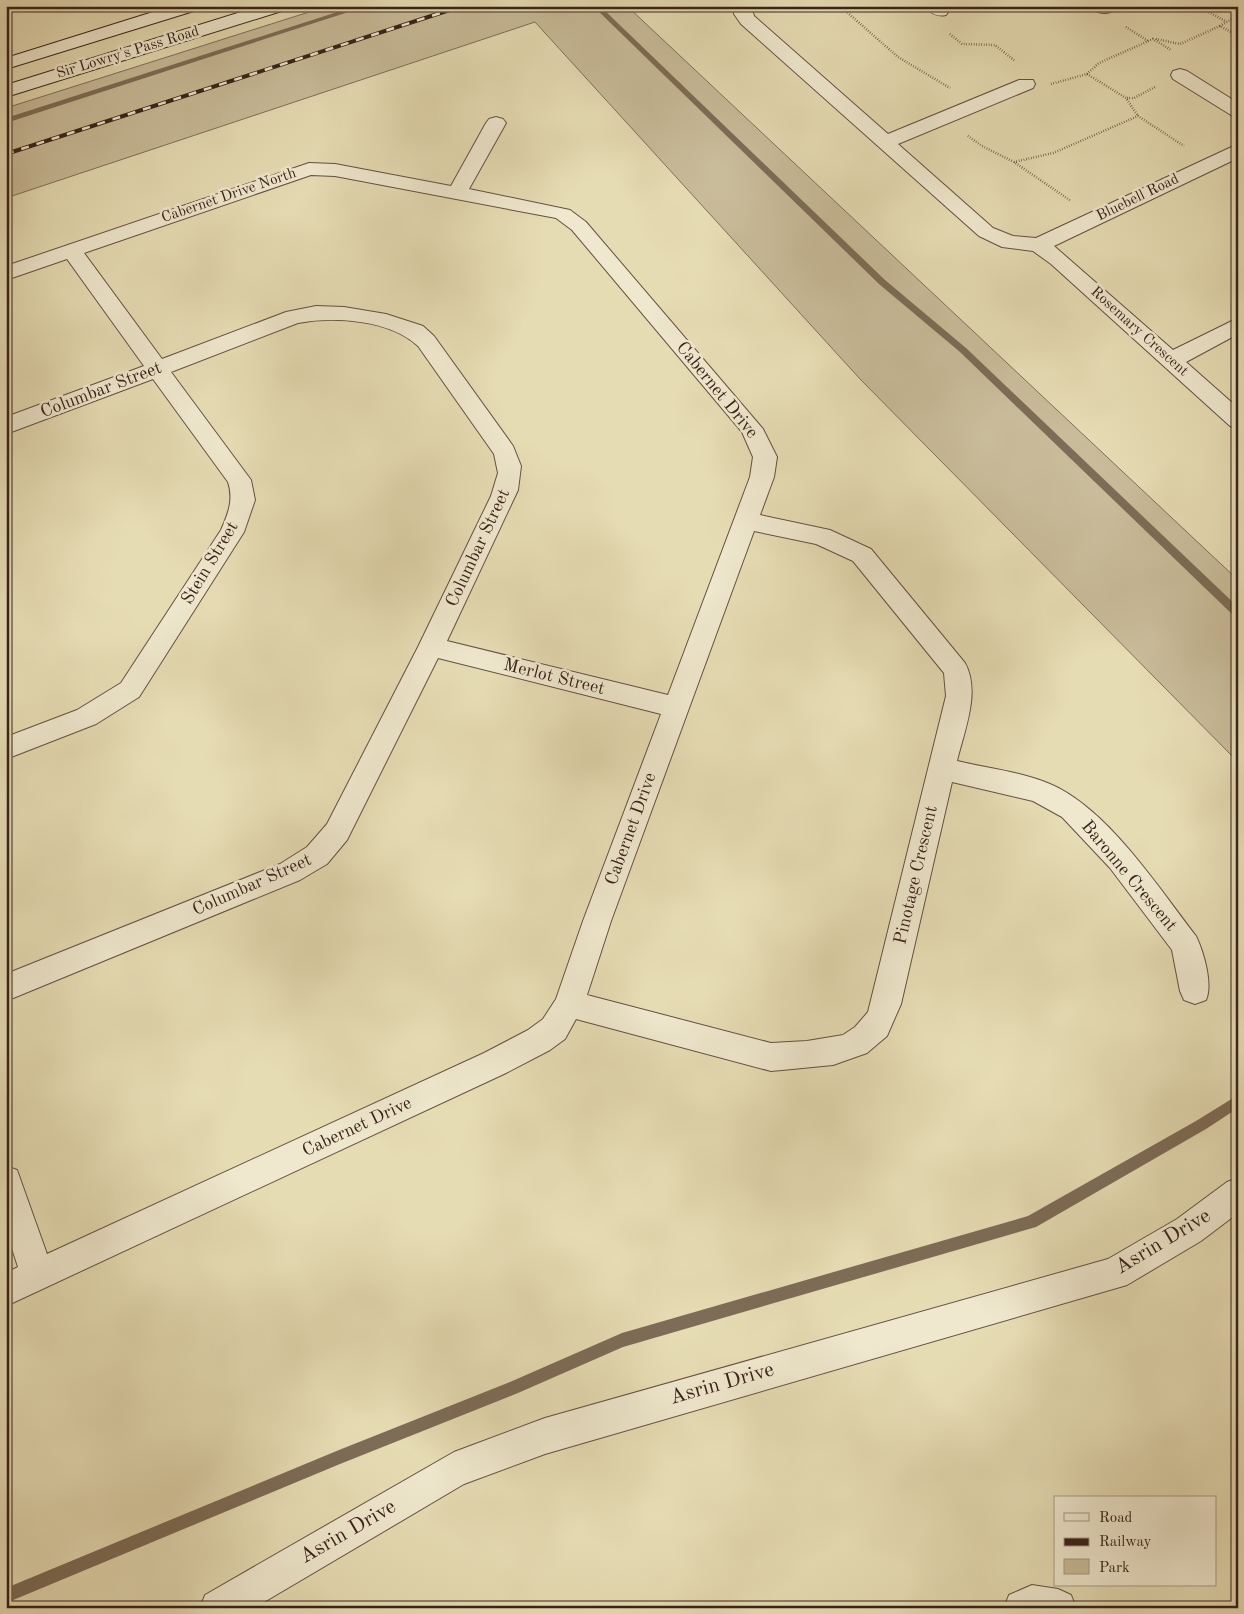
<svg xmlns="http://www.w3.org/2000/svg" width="1244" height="1614" font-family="'Old Standard TT',serif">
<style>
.green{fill:#c9bc9a;stroke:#816f5a}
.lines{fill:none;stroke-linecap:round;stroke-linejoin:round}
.stream{fill:#7d6c57;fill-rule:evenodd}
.minor-casing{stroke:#645040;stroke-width:2}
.secondary-casing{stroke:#39221a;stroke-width:2}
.path{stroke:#39221a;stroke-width:2.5;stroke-dasharray:0.5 2;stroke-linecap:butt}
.minor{fill:#efe8ce;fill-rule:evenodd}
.secondary{fill:#efe8ce;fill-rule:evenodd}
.rail-casing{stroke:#39221a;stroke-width:4}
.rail{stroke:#efe8ce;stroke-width:2.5;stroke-dasharray:8;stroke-linecap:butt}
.labels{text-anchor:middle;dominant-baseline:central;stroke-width:5;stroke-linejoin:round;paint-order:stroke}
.far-street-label{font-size:15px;fill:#39221a;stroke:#efe8ce}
.street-label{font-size:18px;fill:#39221a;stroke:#efe8ce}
.near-street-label{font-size:21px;fill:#39221a;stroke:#efe8ce}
</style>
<rect width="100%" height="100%" fill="#e6dcb4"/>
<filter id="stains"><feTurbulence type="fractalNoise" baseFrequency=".004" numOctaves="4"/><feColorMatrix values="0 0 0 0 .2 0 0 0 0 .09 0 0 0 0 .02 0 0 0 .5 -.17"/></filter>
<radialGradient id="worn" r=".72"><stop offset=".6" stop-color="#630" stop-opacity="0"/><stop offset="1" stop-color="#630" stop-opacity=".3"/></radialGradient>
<path class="green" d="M328 6H627L1238 580V762L860 379 535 22 6 198V108Z"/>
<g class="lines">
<path class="stream" d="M356 6H367L6 123V118Z
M593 6H600L885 280 966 348 1238 607V617L1234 616 960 352 879 284Z
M1238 1095V1108L1206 1129 1036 1227 623 1347 518 1393 340 1464 6 1603V1588L339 1450 510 1382 622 1333 1028 1216 1196 1121Z"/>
<defs>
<path id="minor" d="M733 6H751L754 16 888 134 1019 80H1033L1035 84 1033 88 898 144 993 228 1013 236 1036 238 1238 144V158L1054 246 1173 350 1238 318V334L1186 362 1238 408V429L1230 426 1051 264 1033 251 1002 247 979 236 741 24 734 14Z
M925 6H945L949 11 946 15C937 17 931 14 925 6Z
M1096 6H1118C1113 13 1105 14 1098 12Z
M1180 69 1187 71 1238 103V117L1231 115 1173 79 1171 75 1173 71Z
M496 117 503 119 506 123 469 189 570 210 586 222 763 429 777 457 774 477 760 515 830 530 871 549 965 663C981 692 964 731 957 761 987 768 1021 772 1050 784 1108 809 1158 887 1196 936 1204 953 1213 984 1206 1000L1195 1004 1184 1000 1180 991 1172 950 1110 868 1062 817 1033 801 952 782 901 1004 887 1036 867 1053 833 1065 782 1070 771 1071 576 1019 565 1039 550 1050 506 1073 6 1306V1273L18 1267 6 1230V1166L17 1170 47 1254 484 1053 528 1030 543 1019 556 999 583 921 661 714 438 658 347 840 327 864 300 880 6 1001V974L280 864 307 847 327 824 418 647 491 496 498 473 494 454 418 346C390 320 335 316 298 323L171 372 251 480 255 500 244 532 139 697 96 724 6 759V737L77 710 121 683 221 530C228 514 234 500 228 482L153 379 6 434V417L144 366 67 259 6 280V266L309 163 335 164 451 186 486 123 489 119ZM311 175 335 176 556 218 572 230 742 432 753 457 750 477 668 695 447 641 518 490 521 466 513 446 434 336 423 326 386 314 344 307 316 306 286 312 162 359 84 253ZM754 531 816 544 853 561 944 673 946 696 868 1012 855 1027 843 1035 807 1041 771 1043 587 995 611 921Z
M1238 1178V1213L1201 1241 1127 1285 545 1454 464 1484 254 1608H200L205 1595 454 1452 545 1418 1108 1259 1177 1219 1227 1182Z
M1032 1585 1058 1589 1071 1595 1076 1608H1004L1009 1595Z"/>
<path id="secondary" d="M172 6H200L197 10 6 69V58Z
M260 6H288L285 10 6 97V85Z"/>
</defs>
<use href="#minor" class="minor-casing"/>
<use href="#secondary" class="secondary-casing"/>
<path class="path" d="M840 6 898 57 950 88
M1198 6 1225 21
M1220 26 1238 15
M1126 27 1148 41
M950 34 962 44 995 45 1015 61
M1156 39 1180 44 1220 26 1238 36
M1087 74 1099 63 1153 39 1171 50
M1051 84 1087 74 1126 98 1138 116
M1127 98H1134L1155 87
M968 136 982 146 1014 162 1071 201
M1014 162 1053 153 1138 116 1184 146"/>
<use href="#minor" class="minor"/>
<use href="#secondary" class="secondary"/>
<defs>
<path id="rail" d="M6 154 462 6"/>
</defs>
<use href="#rail" class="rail-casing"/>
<use href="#rail" class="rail"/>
</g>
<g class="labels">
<g class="far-street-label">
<text transform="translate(128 53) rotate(-17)">Sir Lowry's Pass Road</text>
<text transform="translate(229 196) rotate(-19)">Cabernet Drive North</text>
<text transform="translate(1138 198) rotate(-26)">Bluebell Road</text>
<text transform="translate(1139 332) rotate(42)">Rosemary Crescent</text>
</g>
<g class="street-label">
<text transform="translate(101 390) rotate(-21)">Columbar Street</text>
<text transform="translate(717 390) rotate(51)">Cabernet Drive</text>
<text transform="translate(478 548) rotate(-65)">Columbar Street</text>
<text transform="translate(210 563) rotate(-59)">Stein Street</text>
<text transform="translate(554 677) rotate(14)">Merlot Street</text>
<text transform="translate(631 829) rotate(-70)">Cabernet Drive</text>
<text transform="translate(916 875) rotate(-77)">Pinotage Crescent</text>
<text transform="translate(1129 876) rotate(50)">Baronne Crescent</text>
<text transform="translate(252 885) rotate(-24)">Columbar Street</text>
<text transform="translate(357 1127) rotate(-25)">Cabernet Drive</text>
</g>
<g class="near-street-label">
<text transform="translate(1163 1242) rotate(-31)">Asrin Drive</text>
<text transform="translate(722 1384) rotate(-16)">Asrin Drive</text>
<text transform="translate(348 1532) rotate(-30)">Asrin Drive</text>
</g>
</g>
<rect width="1244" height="1614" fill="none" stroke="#e6dcb4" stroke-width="25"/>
<rect x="8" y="8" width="1229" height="1599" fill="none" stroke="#39221a" stroke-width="2.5"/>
<rect x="12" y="12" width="1219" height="1589" fill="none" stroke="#39221a"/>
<rect x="1054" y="1496" width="162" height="90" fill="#efe8ce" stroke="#a69986"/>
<rect x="1064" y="1513" width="25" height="8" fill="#efe8ce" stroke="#a69986"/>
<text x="1099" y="1522" font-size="15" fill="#39221a">Road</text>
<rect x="1064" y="1538" width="25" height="8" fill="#39221a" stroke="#a69986"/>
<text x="1099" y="1546" font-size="15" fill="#39221a">Railway</text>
<rect x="1064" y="1559" width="25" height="15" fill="#c9bc9a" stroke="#a69986"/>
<text x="1099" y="1572" font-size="15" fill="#39221a">Park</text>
<rect width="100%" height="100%" filter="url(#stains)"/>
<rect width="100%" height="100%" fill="url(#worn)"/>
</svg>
